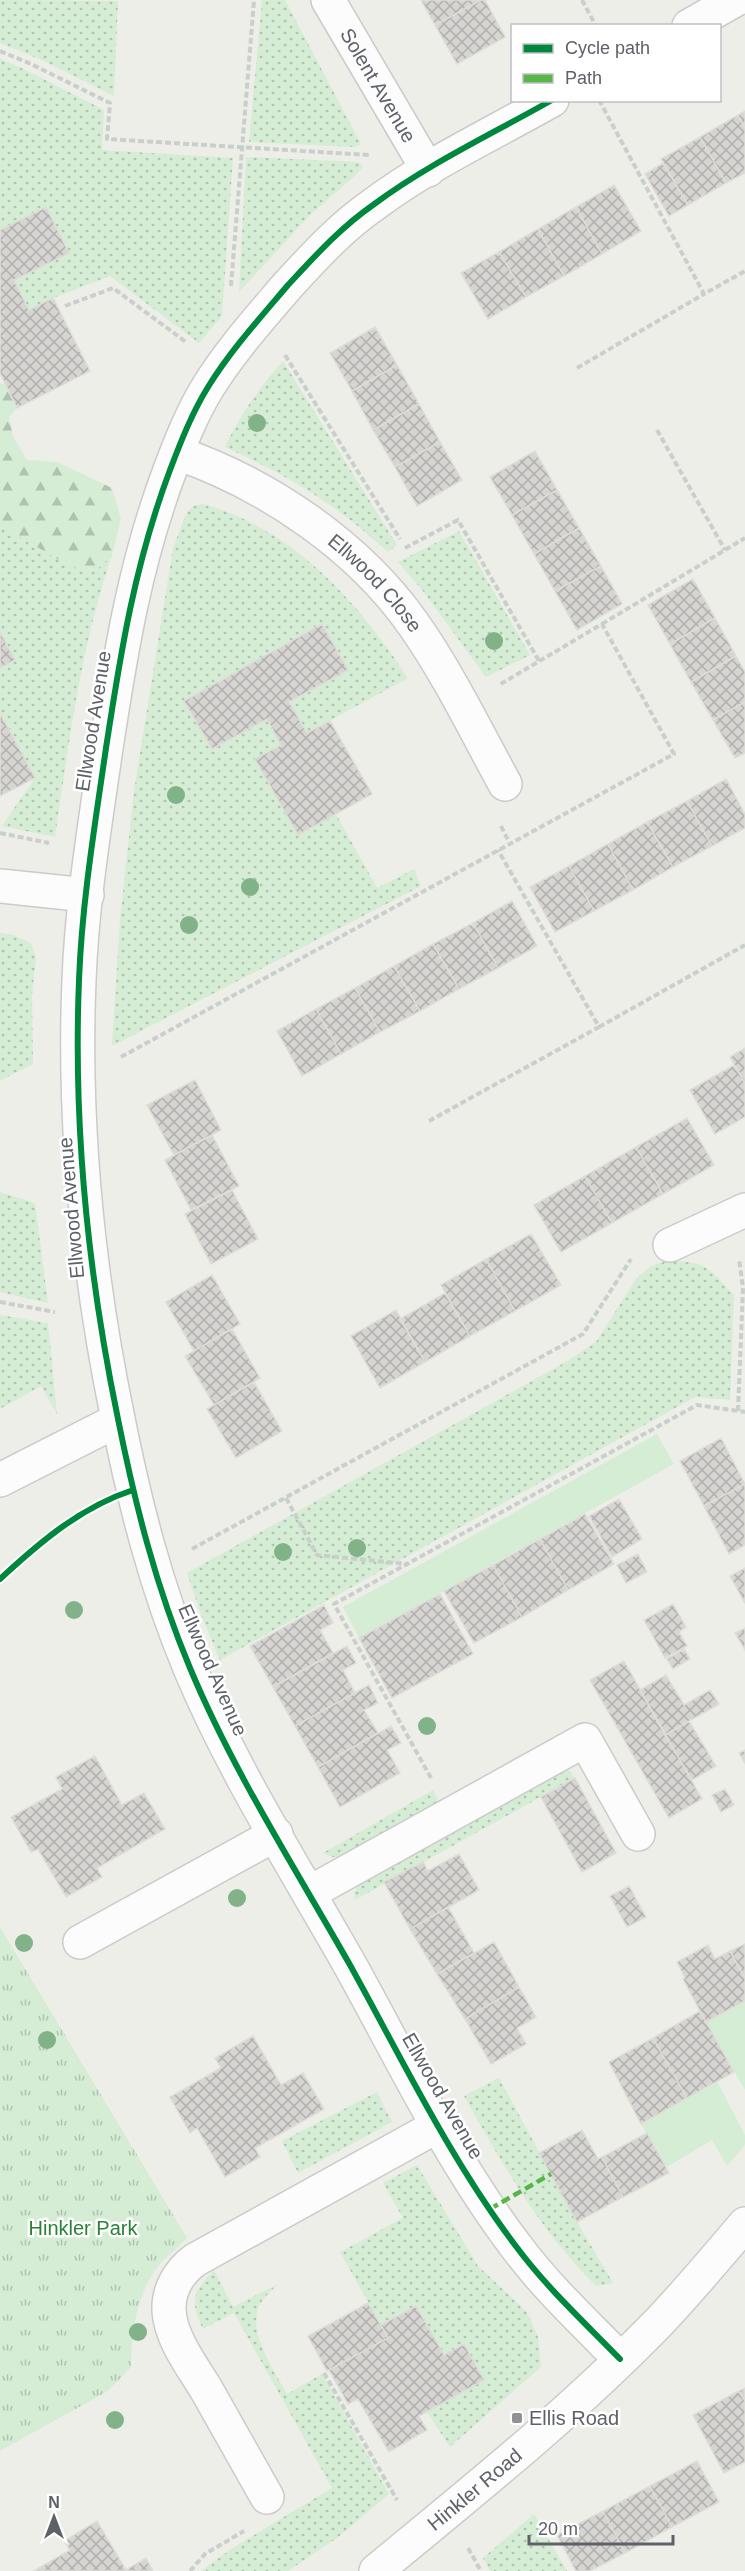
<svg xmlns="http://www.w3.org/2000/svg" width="745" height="2571" font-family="Arial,sans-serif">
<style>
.grass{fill:url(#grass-dots)}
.forest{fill:url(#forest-firs)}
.park{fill:url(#park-tufts)}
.garden{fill:#d5ecd5}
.building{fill:url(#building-cross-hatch);stroke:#deddd8;stroke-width:1.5}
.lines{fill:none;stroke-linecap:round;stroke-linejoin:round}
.minor-casing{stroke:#cacbca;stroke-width:36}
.path{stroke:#c9cfcb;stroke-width:4;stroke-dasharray:6 3;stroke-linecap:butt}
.minor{stroke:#fcfcfc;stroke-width:33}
.quiet{stroke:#58b549;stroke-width:4.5;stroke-dasharray:9 4.5;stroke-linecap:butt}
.cycleway-casing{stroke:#fff;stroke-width:10}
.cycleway{stroke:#00873e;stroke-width:6}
.tree{fill:#82b288}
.poi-dot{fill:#909295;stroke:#fff;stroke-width:2}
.labels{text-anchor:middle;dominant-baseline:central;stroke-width:5;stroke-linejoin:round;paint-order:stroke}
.street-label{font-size:20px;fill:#5d6168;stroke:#fff}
.park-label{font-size:20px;fill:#2a8138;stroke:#fff}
.poi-label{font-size:20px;fill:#5d6168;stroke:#fff;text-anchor:start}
</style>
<defs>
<pattern id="grass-dots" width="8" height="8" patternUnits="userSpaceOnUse" patternTransform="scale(1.5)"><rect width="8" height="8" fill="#d5ecd5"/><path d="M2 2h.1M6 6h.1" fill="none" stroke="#b0c3b1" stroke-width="1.8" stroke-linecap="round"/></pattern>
<pattern id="forest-firs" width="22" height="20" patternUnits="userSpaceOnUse" patternTransform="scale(1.5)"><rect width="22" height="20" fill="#d5ecd5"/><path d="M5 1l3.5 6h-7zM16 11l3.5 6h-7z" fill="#b0c3b1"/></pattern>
<pattern id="park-tufts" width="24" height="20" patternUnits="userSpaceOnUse" patternTransform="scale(1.5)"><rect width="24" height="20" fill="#d5ecd5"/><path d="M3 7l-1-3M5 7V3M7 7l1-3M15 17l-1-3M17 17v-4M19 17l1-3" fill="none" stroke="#b0c3b1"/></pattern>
<pattern id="building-cross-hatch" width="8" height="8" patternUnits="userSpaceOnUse" patternTransform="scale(1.5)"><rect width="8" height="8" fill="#d6d5d2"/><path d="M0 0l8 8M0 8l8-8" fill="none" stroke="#b1b0ae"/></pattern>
</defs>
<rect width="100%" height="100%" fill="#eeeee9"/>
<path class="grass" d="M0 0 118 1 114 96 44 61 0 43Z
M262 0H285L361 144 355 147 249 142Z
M0 59 24 69 104 110 102 150 233 158 222 316 199 343 110 276 53 298 29 310 14 280 69 253 46 207 0 230Z
M246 157 359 162 363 167 356 175 311 214 239 292Z
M283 361 397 545 388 552C334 503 291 477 225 447 241 414 259 388 283 361Z
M203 504C294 529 358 602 408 678L307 733 289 702 348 670 322 624 185 701 212 749 267 719 281 745 256 759 298 835 336 814 377 888 414 869 421 886 112 1046 120 919 134 791 173 548 186 514 193 506Z
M3 527 71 567 97 569 112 555C81 646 69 742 55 837L2 826 35 778 0 713V668L15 660 0 632V528Z
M459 531 530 655 486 677 423 591 398 562Z
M0 933 14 935 31 943 36 959 32 995 33 1064 0 1081Z
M0 1192 35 1203 48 1303 0 1292Z
M666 1261C706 1261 708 1267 734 1295L730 1400 695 1397 220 1660 201 1615 187 1573 564 1363 596 1342 636 1279 651 1266Z
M0 1315 48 1323 57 1414 41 1386 0 1409Z
M563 1769H568L575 1778 355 1900 354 1893 361 1880Z
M433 1790 441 1805 346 1856 333 1857 323 1853Z
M499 2078 577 2222 613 2283 596 2286C537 2227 505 2168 464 2096Z
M377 2092 392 2122 298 2173 282 2141Z
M417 2165 478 2266 527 2312 538 2337 541 2367 450 2447 427 2412 484 2379 464 2344 444 2355 416 2306 381 2325 340 2252 403 2218 383 2183Z
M214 2270 233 2307 278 2284C272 2290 263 2298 259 2306 248 2335 274 2369 287 2394L322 2374 389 2494 337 2538 288 2571H201L231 2549 332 2488 234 2313 203 2329C189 2300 193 2292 214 2270Z
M534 2514 567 2571H490L483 2558Z"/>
<path class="forest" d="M0 383 5 384 17 408 9 417 13 436 27 460 57 462 112 488 121 519 112 555 97 569 71 567 3 527 0 528Z"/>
<path class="park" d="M0 1927 187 2238C177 2249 162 2259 154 2272 136 2300 131 2334 131 2367L108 2391 0 2451Z"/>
<path class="garden" d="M657 1434 674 1464 359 1638 343 1607Z
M745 2001V2090L706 2022Z
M717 2081 745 2135V2145L727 2166 712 2140 665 2168 641 2124Z"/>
<path class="building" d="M421 0H481L435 25Z
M481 0H485L505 37 457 64 435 25Z
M745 111V128L738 115Z
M738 115 745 128V173L726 183 700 137Z
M700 137 726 183 688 205 661 159Z
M663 163 688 205 669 216 645 174Z
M614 185 641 231 602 254 576 207Z
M46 207 69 253 14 280 29 310 53 298 90 371 17 408 0 373V230Z
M576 207 602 254 564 276 538 229Z
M538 229 564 276 526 297 499 252Z
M499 252 526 297 488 319 461 273Z
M375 327 397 365 352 391 330 353Z
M397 365 419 404 373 430 352 391Z
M419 404 440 442 395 467 373 430Z
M440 442 462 480 417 506 395 467Z
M535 451 557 490 512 515 490 477Z
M557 490 579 528 534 554 512 515Z
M579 528 601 566 555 591 534 554Z
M601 566 622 604 577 630 555 591Z
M693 579 715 618 670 644 648 605Z
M715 618 736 656 691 682 670 644Z
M322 624 348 670 289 702 307 733 330 721 372 794 298 835 255 759 281 745 267 719 212 749 184 701Z
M0 632 15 660 0 668Z
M736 656 745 672V702L713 720 691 682Z
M745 702V753L735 758 713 720Z
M0 713 35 778 0 796Z
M726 779 745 814V828L712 846 687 801Z
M687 801 712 846 673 867 647 822Z
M647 822 673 867 633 890 608 844Z
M608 844 633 890 594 911 569 866Z
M569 866 594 911 555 932 530 887Z
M512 901 537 946 498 968 473 923Z
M473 923 498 968 459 989 433 944Z
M433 944 459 989 420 1011 394 966Z
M394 966 420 1011 380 1032 355 988Z
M355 988 380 1032 341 1054 316 1009Z
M316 1009 341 1054 302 1076 277 1031Z
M745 1048V1083L730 1057Z
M734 1065 745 1083V1117L715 1134 690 1090Z
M195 1080 221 1130 174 1155 147 1105Z
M687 1118 714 1165 663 1194 636 1147Z
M212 1135 239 1186 191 1210 165 1160Z
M636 1147 663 1194 612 1223 585 1176Z
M585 1176 612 1223 561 1252 534 1205Z
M232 1190 258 1239 211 1264 185 1214Z
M531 1234 561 1285 515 1311 486 1259Z
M486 1259 515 1311 470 1336 441 1285Z
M212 1275 240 1324 194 1351 166 1302Z
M445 1293 470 1336 425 1362 400 1319Z
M396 1310 425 1362 380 1388 351 1336Z
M232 1329 260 1378 214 1405 185 1356Z
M254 1382 282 1431 236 1458 207 1409Z
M721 1438 745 1484 704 1506 680 1461Z
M745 1484V1545L729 1554 704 1506Z
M619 1499 642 1539 612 1557 589 1516Z
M585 1514 614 1564 568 1590 540 1539Z
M540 1539 568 1590 522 1617 493 1565Z
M638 1554 647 1572 626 1583 617 1565Z
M493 1565 522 1617 474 1643 444 1591Z
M745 1568V1603L730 1576Z
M440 1594 473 1654 392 1698 359 1638Z
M673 1604 686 1627 679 1632 687 1646 665 1658 644 1620Z
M324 1605 333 1623 320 1630 333 1653 273 1687 250 1646Z
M745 1628V1650L735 1633Z
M347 1646 356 1663 343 1670 355 1693 295 1726 273 1687Z
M684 1649 690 1659 673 1669 667 1659Z
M624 1661 702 1799 669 1818 590 1680Z
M666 1675 684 1705 710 1690 719 1704 665 1735 640 1690Z
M369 1685 378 1703 364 1710 378 1733 318 1767 295 1726Z
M689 1721 716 1766 692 1780 665 1735Z
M391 1726 401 1743 387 1750 400 1773 340 1807 318 1767Z
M745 1750V1763L739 1753Z
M95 1756 122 1805 144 1793 165 1829 97 1868 102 1877 66 1897 38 1849 31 1852 11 1817 62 1789 56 1777Z
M575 1778 616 1853 582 1872 541 1797Z
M725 1789 734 1805 721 1812 712 1795Z
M459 1854 479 1890 410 1929 384 1882 423 1862 428 1871Z
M629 1886 646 1917 627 1927 610 1896Z
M448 1907 474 1953 437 1974 410 1929Z
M494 1942 519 1987 465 2019 437 1974Z
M745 1944V1978L730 1951Z
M708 1945 715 1959 730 1951 745 1978V2001L706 2022 683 1979 685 1978 677 1962Z
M519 1987 536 2017 517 2028 526 2044 491 2064 465 2019Z
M700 2011 734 2072 687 2098 653 2038Z
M253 2036 281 2085 303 2073 324 2109 255 2148 260 2157 225 2177 197 2128 190 2133 170 2097 221 2068 215 2058Z
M653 2038 687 2098 641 2124 609 2062Z
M582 2130 598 2159 602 2157 623 2197 577 2222 539 2153Z
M647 2133 669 2173 623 2197 602 2157Z
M368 2303 388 2338 327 2371 308 2336Z
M416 2306 444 2355 464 2344 484 2380 419 2416 427 2430 389 2452 358 2399 348 2404 329 2370 388 2338 381 2325Z
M745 2388V2401L739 2391Z
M739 2391 745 2401V2462L724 2473 693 2415Z
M697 2461 719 2502 672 2527 650 2486Z
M650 2486 672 2527 625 2553 603 2511Z
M603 2511 625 2553 590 2571H576L557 2535Z
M97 2521 126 2570 146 2558 153 2571H34L70 2550 64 2541Z"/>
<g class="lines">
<defs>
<g id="minor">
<path id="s1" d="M328 0 428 170"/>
<path d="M689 26 735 0"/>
<path d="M552 100C492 134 428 164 373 205 340 228 315 256 288 285 260 318 231 350 208 387 192 413 181 441 170 470 135 563 121 650 106 748 95 824 82 902 79 980 73 1127 88 1274 118 1419 135 1504 156 1587 190 1668 233 1771 295 1868 350 1965 402 2059 450 2159 515 2245 546 2287 584 2322 620 2359"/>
<path id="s2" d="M177 453C267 484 359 546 414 625 449 675 476 731 505 784"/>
<path d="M0 886 87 895"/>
<path d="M670 1245 745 1210"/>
<path d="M0 1480 118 1420"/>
<path d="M309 1893 585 1740 638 1834"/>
<path d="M80 1942 276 1834"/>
<path d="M267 2497C247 2461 226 2425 206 2389 192 2366 171 2339 169 2311 168 2290 179 2272 195 2260L439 2125"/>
<path id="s3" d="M376 2571C473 2491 573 2411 661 2320 690 2289 718 2256 745 2224"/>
</g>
</defs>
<use href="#minor" class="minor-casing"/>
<path class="path" d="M582 0 596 26
M0 51 31 64 110 103 107 139 369 155
M599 100 704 294 745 271
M231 286 254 0
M65 306 113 288 186 342
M285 355 400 539
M577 368 704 294
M657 430 725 550
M405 548 458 520 539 661
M602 624 745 538
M501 826 510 844
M0 833 49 843
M599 1027 745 945
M121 1057 674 754 602 624 499 685
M429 1121 599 1027 498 850
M0 1302 55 1312
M738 1411 743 1288 739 1259
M286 1498 317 1555 406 1564
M192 1549 583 1334 631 1259
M431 1778 334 1604 697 1405 745 1412
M324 2373 397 2500
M468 2548 481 2571
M190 2571 205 2554 244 2531"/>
<use href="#minor" class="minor"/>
<path class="quiet" d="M490 2209 551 2174"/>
<defs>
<path id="cycleway" d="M552 100C492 134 428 164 373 205 340 228 315 256 288 285 260 318 231 350 208 387 192 413 181 441 170 470 135 563 121 650 106 748 95 824 82 902 79 980 73 1127 88 1274 118 1419 135 1504 156 1587 190 1668 233 1771 295 1868 350 1965 402 2059 450 2159 515 2245 546 2287 584 2322 620 2359
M0 1579C40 1542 81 1507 133 1490"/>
</defs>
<use href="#cycleway" class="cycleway-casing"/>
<use href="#cycleway" class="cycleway"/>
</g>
<g class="tree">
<circle cx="257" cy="423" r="9"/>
<circle cx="494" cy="641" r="9"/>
<circle cx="176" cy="795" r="9"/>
<circle cx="250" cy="887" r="9"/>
<circle cx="189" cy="925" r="9"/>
<circle cx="357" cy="1548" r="9"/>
<circle cx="283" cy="1552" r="9"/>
<circle cx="74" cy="1610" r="9"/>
<circle cx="427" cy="1726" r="9"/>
<circle cx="237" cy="1898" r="9"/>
<circle cx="24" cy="1943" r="9"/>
<circle cx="47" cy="2040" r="9"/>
<circle cx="138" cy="2332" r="9"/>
<circle cx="115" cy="2420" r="9"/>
</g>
<rect class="poi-dot" x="511" y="2412" width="12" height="12" rx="3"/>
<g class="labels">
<g class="street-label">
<text stroke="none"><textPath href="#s1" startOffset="99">Solent Avenue</textPath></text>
<text stroke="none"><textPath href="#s2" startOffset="240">Ellwood Close</textPath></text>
<text transform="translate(93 721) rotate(-81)">Ellwood Avenue</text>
<text transform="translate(71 1208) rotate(-95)">Ellwood Avenue</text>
<text transform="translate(213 1670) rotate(66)">Ellwood Avenue</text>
<text transform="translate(443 2096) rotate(60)">Ellwood Avenue</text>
<text stroke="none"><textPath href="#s3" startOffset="128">Hinkler Road</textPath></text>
</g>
<g class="park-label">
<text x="83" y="2228">Hinkler Park</text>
</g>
<g class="poi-label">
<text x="529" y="2418">Ellis Road</text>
</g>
</g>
<rect x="511" y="24" width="210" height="78" fill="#ffffff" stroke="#bec0c3" stroke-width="1.5"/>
<rect x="523" y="44" width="30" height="9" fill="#00873e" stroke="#bec0c3" stroke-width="1.5"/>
<text x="565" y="54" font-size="18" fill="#5d6168">Cycle path</text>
<rect x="523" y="74" width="30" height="9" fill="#58b549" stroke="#bec0c3" stroke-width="1.5"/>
<text x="565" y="84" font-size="18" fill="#5d6168">Path</text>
<g transform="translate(54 2517)" stroke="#ffffff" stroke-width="4.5" paint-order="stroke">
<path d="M0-4.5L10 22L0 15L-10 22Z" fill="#5d6168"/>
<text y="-9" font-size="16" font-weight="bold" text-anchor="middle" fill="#5d6168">N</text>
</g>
<path d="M529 2535v9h144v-9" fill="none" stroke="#5d6168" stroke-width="3"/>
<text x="538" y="2535" font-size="18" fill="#5d6168" stroke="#ffffff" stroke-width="4.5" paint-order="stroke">20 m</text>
</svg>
